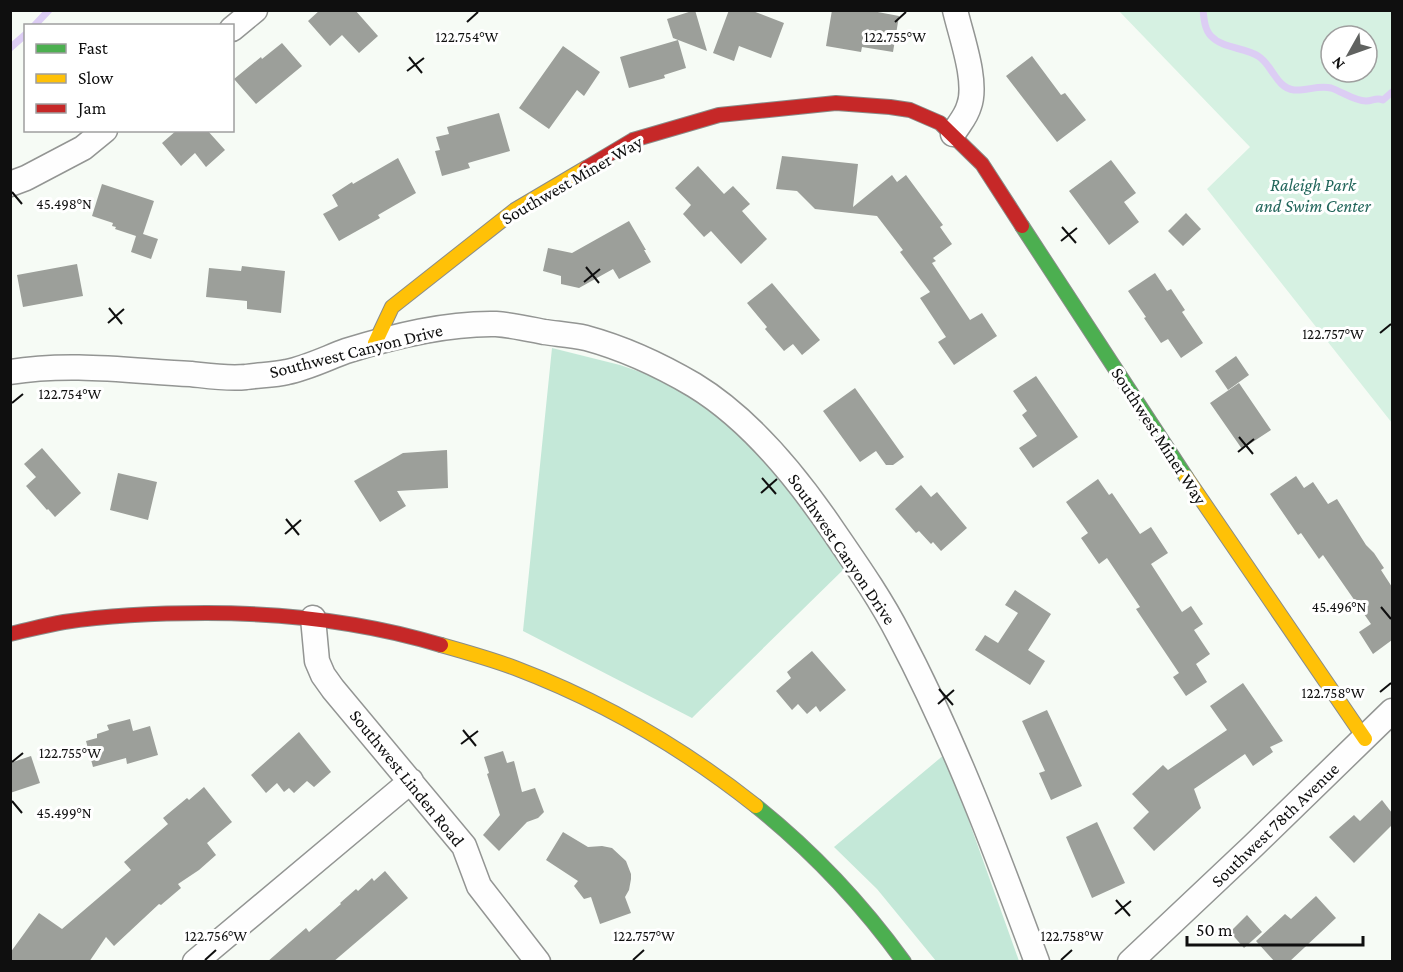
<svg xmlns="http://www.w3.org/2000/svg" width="1403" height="972" font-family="'Crimson Pro',serif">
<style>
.green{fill:#d6f1e2;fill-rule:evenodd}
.forest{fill:#c4e8d8}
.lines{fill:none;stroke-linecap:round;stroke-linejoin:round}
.stream{stroke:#dccdf4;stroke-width:7}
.building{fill:#9c9f9a}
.street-casing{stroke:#939593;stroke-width:27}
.fast-casing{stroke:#8a8c89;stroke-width:16}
.slow-casing{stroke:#8a8c89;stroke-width:16}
.jam-casing{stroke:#8a8c89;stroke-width:16}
.street{stroke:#fefefe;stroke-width:24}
.fast{stroke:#4caf50;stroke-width:14}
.slow{stroke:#ffc107;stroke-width:14}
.jam{stroke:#c62828;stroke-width:14}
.ticks{fill:none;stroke:#0f0f0f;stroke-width:2}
.labels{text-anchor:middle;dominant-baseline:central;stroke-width:6;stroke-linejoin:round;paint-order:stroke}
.street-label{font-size:18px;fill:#0f0f0f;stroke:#fff}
.park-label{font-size:18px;font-style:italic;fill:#21655a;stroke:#fff}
.ticks-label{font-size:15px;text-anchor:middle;fill:#0f0f0f;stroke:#fff;stroke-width:6;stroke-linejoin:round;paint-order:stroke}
</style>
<rect width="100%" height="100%" fill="#f6fbf5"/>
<path class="green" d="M1119 11H1392V423L1207 189 1250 147ZM1331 36H1367V72H1331Z"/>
<path class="forest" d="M552 348 620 365 658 378 715 411 781 475 845 568 692 718 523 631Z
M945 754 1019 961H936L877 889 834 847Z"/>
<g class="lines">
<path class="stream" d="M1203 10C1204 20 1205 30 1211 36 1223 49 1244 47 1258 56 1272 64 1276 88 1294 90 1307 91 1318 85 1331 88 1343 92 1354 101 1366 101 1373 101 1376 97 1383 100L1392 92
M34 26 49 10
M10 48 26 34"/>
</g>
<path class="building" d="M320 10H355L378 36 359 53 342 35 330 46 308 21Z
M695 10 707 51 673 38 667 19Z
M729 10H750L784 23 771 58 739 46 734 61 713 53Z
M832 10H867L899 16 893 52 862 47 861 52 826 46Z
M678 40 686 68 664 75 665 78 629 88 620 57Z
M282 43 302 66 256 104 234 79 261 57 262 59Z
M563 46 600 72 584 96 577 90 549 129 519 108Z
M1032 56 1061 95 1065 93 1086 120 1057 142 1006 76Z
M499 113 510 151 468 163 470 168 442 176 435 151 440 150 436 137 449 134 447 127Z
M177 130H207L225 150 206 167 195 153 181 166 162 143Z
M782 156 858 164 853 207 892 175 897 182 906 175 943 225 940 227 952 244 933 258 936 261 932 263 970 320 982 313 997 336 954 365 938 342 946 337 920 298 930 292 900 252 903 250 877 216 815 209 797 191 776 189Z
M398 158 416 193 378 215 380 218 339 241 323 214 338 206 332 195 352 182 353 184Z
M1111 160 1136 193 1124 202 1139 222 1109 245 1069 191Z
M698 166 724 194 733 186 750 204 742 211 767 239 741 264 711 231 704 237 683 214 691 205 675 188Z
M102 184 154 201 143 234 158 239 151 259 131 252 136 236 115 229 116 227 112 226 113 223 92 216Z
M1186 213 1201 229 1183 246 1168 231Z
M629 221 646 250H644L651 262 619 279 613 269 579 288 561 284V276L543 271 548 248 572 253Z
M77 264 83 296 23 307 17 275Z
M242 266 285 271 281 313 247 309V301L206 297 209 268 241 271Z
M1155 273 1167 291 1171 289 1185 310 1182 312 1203 343 1181 358 1168 339 1161 343 1144 318 1146 317 1128 291Z
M772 283 820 340 802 355 793 344 784 351 765 329 767 327 747 303Z
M1236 356 1249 375 1228 390 1215 371Z
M1036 376 1078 437 1033 468 1019 448 1037 436 1022 415 1027 411 1013 391Z
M1239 383 1271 430 1242 449 1210 403Z
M855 388 904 457 893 465H886L876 451 860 462 823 411Z
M42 448 81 493 55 517 48 509 47 510 26 486 36 477 24 464Z
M447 450 448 488 397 491 406 506 380 522 354 481 403 453Z
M118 473 157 482 148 520 110 510Z
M1296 476 1304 488 1313 482 1328 504 1337 499 1366 545 1374 553 1384 568 1381 570 1392 587V640L1373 654 1359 632 1371 624 1323 555 1319 559 1301 533 1298 535 1270 494Z
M1098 479 1109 495 1112 493 1140 534 1151 527 1168 553 1151 564 1182 612 1191 606 1203 624 1194 630 1210 654 1196 664 1207 682 1186 696 1173 677 1179 673 1136 609 1140 607 1107 558 1099 564 1081 538 1088 533 1066 502Z
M921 485 931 497 937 492 967 528 941 551 933 542 931 544 919 531 916 533 895 509Z
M1015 590 1051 614 1028 650 1045 661 1030 685 975 650 985 635 998 643 1018 613 1005 605Z
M812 651 846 690 820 712 816 706 807 714 798 704 792 710 776 691 791 678 787 672Z
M1243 683 1283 741 1270 747 1273 752 1253 766 1245 754 1194 789 1201 808 1154 851 1133 828 1149 812 1132 794 1163 765 1168 770 1227 730 1210 706Z
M1047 710 1082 786 1051 800 1039 773 1045 771 1022 721Z
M130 719 133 731 150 726 158 755 127 764 126 758 93 767 86 741 97 738V734L109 730 107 725Z
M299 732 331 772 314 787 307 781 294 793 289 788 284 792 277 783 266 793 251 775Z
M503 751 507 763 514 761 522 792 535 788 544 812 538 818 527 822 499 851 483 835 500 815 487 774 489 773 484 757Z
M31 756 40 783 10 793V763Z
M204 787 232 822 207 843 216 855 199 870 178 884 181 888 161 905 159 904 114 946 106 937 89 962H10V953L39 913 62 929 131 870 124 862 168 824 163 818 187 798 189 800Z
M1382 800 1392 813V825L1354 863 1329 837 1354 815 1360 821Z
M1097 822 1125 883 1092 898 1066 837Z
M563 832 588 847 602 846 612 848 626 861 631 874V879L629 890 625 897 631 913 600 924 591 897 584 899 574 886 578 881 546 860Z
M385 871 408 898 333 962H267L306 928 309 932 341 904 340 903 356 889 358 891 372 878 374 881Z
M1316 896 1336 918 1289 962H1275L1256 941 1285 914 1291 919Z
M1247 915 1262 932 1244 948 1230 932Z"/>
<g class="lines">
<defs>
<path id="street" d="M232 29 255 10
M953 134C958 125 966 117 969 106 978 82 961 36 955 10
M10 184 26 178 83 148 105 130
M10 372C70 362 131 371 191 374 209 376 228 379 246 377 260 375 274 375 287 372 307 368 327 358 346 351 394 336 446 323 496 324 512 325 529 329 544 332 558 334 572 335 586 338 623 348 660 365 694 385 750 419 796 476 832 529 856 564 880 598 899 635 954 739 996 851 1037 962
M313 618 317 661 323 675 333 689 464 846 479 886 538 962
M195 962 411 781
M1130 962 1253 846 1392 711"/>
<path id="fast" d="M1022 226 1186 477
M756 806C812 851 862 904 904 962"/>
<path id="slow" d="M375 343 392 307 515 210 586 168
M1186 477 1365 739
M441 645C466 652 491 659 515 668 602 701 683 748 756 806"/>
<path id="jam" d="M586 168 633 140 719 115 836 103 890 107 910 110 940 123 982 164 1022 226
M10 634C28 630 46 625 64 622 111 615 158 613 206 613 285 613 365 622 441 645"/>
</defs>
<use href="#street" class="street-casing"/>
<use href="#fast" class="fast-casing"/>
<use href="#slow" class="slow-casing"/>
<use href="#jam" class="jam-casing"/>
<use href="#street" class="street"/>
<use href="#fast" class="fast"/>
<use href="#slow" class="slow"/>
<use href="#jam" class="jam"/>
</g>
<path class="ticks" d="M467 22 478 12M895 22 906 12M409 57 422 73M407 71 424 58M12 192 22 204M1062 227 1076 243M1061 241 1077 228M586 267 599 283M584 282 600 269M109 308 122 324M108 323 124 309M1380 333 1391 324M12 403 23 394M1239 437 1253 454M1238 452 1254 439M762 478 776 494M761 493 777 479M286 519 299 535M285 534 301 520M1381 607 1391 619M939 689 953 705M1380 692 1391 683M938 704 954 690M463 730 476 746M461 744 478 731M12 762 23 753M12 801 22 813M1116 900 1130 916M1115 914 1131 901M205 960 216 950M633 960 644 950M1061 960 1072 950"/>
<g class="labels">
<g class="street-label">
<text transform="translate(572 180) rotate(-30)">Southwest Miner Way</text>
<text transform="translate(356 351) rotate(-14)">Southwest Canyon Drive</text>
<text transform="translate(1159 436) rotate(57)">Southwest Miner Way</text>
<text transform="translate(842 549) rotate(56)">Southwest Canyon Drive</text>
<text transform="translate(407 778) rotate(51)">Southwest Linden Road</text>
<text transform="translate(1275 825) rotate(-44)">Southwest 78th Avenue</text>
</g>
<g class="park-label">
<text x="1313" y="185">Raleigh Park<tspan x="1313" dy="21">and Swim Center</tspan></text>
</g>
</g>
<g class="ticks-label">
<text x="467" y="42">122.754°W</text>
<text x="895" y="42">122.755°W</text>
<text x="64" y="209">45.498°N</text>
<text x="1333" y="339">122.757°W</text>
<text x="70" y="399">122.754°W</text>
<text x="1339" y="612">45.496°N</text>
<text x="1333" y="698">122.758°W</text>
<text x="70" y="758">122.755°W</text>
<text x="64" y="818">45.499°N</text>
<text x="216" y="941">122.756°W</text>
<text x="644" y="941">122.757°W</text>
<text x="1072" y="941">122.758°W</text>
</g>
<rect width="1403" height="972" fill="none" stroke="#0f0f0f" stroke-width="24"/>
<rect x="24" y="24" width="210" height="108" fill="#ffffff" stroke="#9f9f9f" stroke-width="1.5"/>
<rect x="36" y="44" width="30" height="9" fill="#4caf50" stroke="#9f9f9f" stroke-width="1.5"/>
<text x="78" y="54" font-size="18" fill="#0f0f0f">Fast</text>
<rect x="36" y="74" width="30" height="9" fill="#ffc107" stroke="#9f9f9f" stroke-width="1.5"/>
<text x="78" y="84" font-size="18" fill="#0f0f0f">Slow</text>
<rect x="36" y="104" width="30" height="9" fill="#c62828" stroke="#9f9f9f" stroke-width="1.5"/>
<text x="78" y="114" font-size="18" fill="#0f0f0f">Jam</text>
<g transform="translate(1349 54) rotate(230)"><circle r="28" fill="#ffffff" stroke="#9f9f9f" stroke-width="1.5"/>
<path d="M0-4.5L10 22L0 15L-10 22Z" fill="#606260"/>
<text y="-9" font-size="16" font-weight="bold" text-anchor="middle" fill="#0f0f0f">N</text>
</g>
<path d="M1187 936v9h176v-9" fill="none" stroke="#0f0f0f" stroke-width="3"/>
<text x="1196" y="936" font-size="18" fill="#0f0f0f" stroke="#ffffff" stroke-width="4.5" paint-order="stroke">50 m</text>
</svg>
